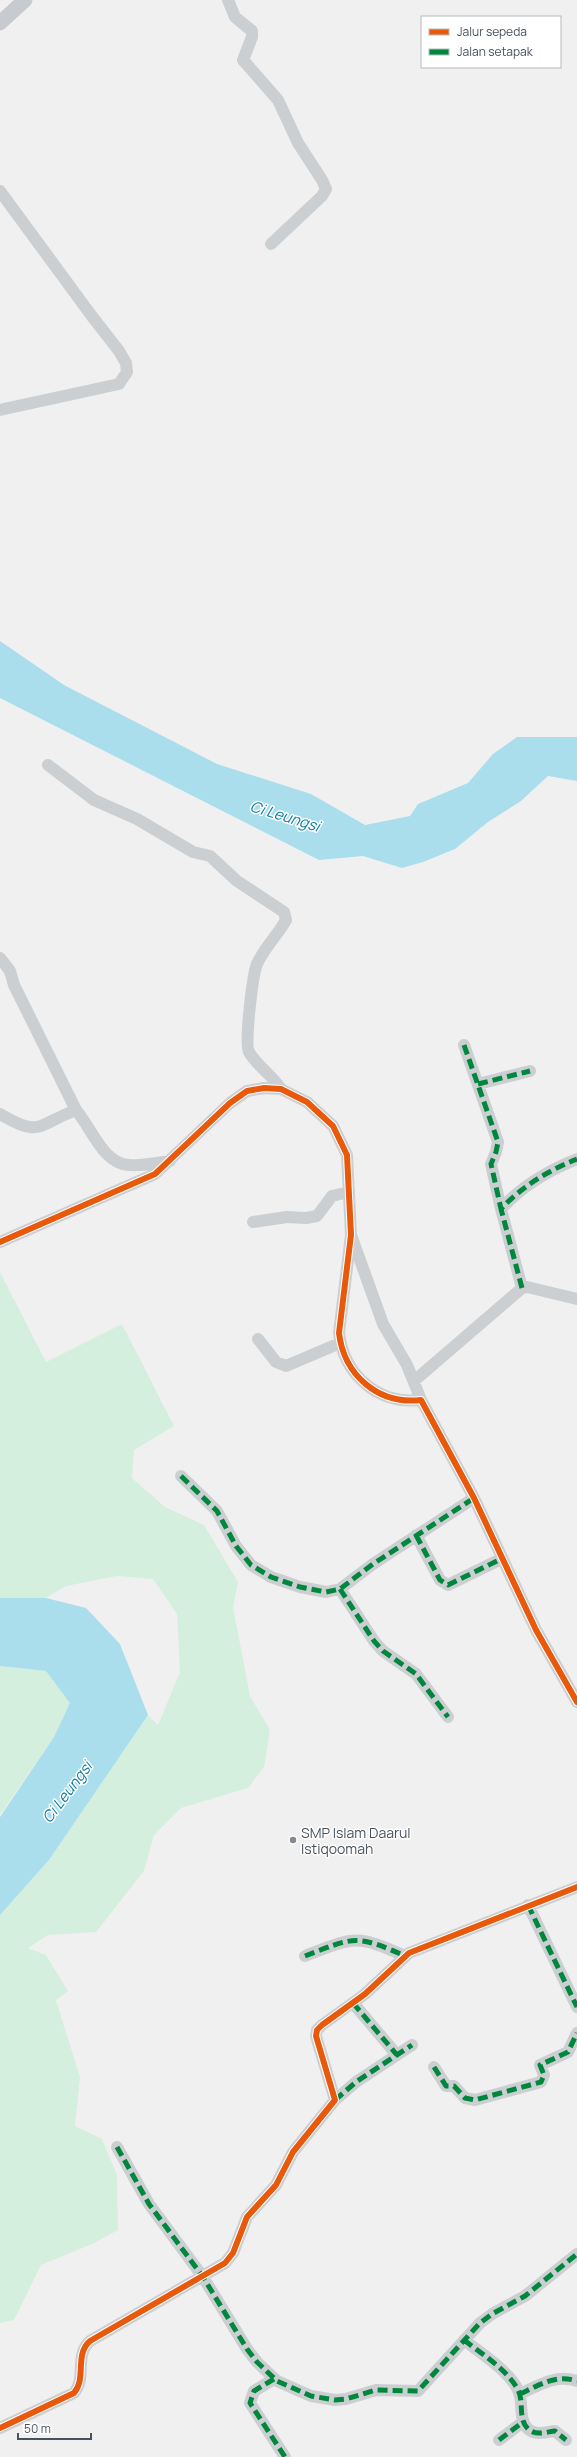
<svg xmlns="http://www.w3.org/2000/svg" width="577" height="2457" font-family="Manrope,sans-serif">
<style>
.green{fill:#d5efdf}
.water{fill:#aadeec}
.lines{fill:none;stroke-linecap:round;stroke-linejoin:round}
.minor{stroke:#cccfd1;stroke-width:12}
.major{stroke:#c7cbcf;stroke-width:15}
.quiet{stroke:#00873e;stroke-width:5;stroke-dasharray:10 5;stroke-linecap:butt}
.cycleway-casing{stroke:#fff;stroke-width:8}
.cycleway{stroke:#e8590c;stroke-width:6}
.poi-dot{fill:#828990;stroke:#fff;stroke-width:1.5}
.labels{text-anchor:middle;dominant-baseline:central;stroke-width:3;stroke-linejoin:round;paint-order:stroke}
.poi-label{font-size:14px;fill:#47525d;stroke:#fff;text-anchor:start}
.water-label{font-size:15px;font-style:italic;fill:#0e7c9a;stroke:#fff}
</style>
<rect width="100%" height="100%" fill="#f1f0f0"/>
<path class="green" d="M0 1272 46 1362 122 1324 174 1426 134 1450 132 1478 165 1507 204 1525 238 1582 233 1607 250 1696 270 1730 264 1767 248 1788 181 1808 154 1835 144 1871 96 1932 48 1935 28 1948 46 1955 68 1991 56 2000 80 2077 75 2126 102 2139 117 2175 118 2230 92 2244 41 2265 14 2320 0 2323V1915L49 1860 148 1715 158 1725 180 1672 177 1614 153 1579 117 1576 66 1586 46 1598H0Z
M0 1666 46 1671 71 1703 54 1737 0 1815Z"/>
<path class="water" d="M0 641 64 685 217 764 311 794 365 825 410 816 418 804 468 783 493 754 517 737H577V781L548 776 521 801 488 822 455 849 423 862 402 868 363 856 319 860 0 698Z
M0 1598H46L86 1608 120 1644 148 1715 49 1860 0 1915V1817L54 1737 70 1703 46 1671 0 1666Z"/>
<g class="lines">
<path class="minor" d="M228 0 235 17 252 31V37L243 60 278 100 298 143 322 180 326 189 322 196 271 244
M0 191 91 315 119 351 126 363 127 372 119 384 0 410
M48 765 94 800 137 819 193 852 210 856 237 881 284 912 286 920C277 936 264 948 257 964 253 973 244 1044 249 1052 257 1066 271 1074 281 1089
M0 958 10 971 14 985 76 1110
M464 1045 498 1142 496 1152 491 1164 501 1209
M478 1084 530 1071
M0 1114C40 1138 37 1125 76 1110 91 1127 103 1164 129 1165 142 1166 157 1163 170 1161
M253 1222 287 1217 306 1218 317 1216 332 1196 349 1192
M351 1235 383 1324 407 1365 421 1400
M0 1242 155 1174 230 1103 247 1091 264 1088 281 1089 307 1102 333 1126 347 1155 351 1235 339 1333C344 1375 378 1405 421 1400L474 1498 536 1630 577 1702
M522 1288 501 1209C521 1187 549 1170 577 1159
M258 1339 276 1362 286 1366 340 1343
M414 1381 522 1288 527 1287 577 1299
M181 1476 217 1511 236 1546 251 1565 271 1577 300 1587 326 1592 340 1589 373 1564 474 1498
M416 1535 440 1580 448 1585 501 1559
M340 1589 374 1641 383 1651 416 1674 448 1717
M528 1905 577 2007
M305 1956C354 1937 356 1934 405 1956
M353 2003 397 2055
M434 2067 446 2086H454L465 2098 475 2100 541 2082 544 2075 540 2065 568 2052 577 2033
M335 2100 356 2082 412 2045
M117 2147 149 2204 203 2277 247 2349 257 2362 277 2381 311 2396 335 2400 346 2399 376 2390 418 2391 480 2323 492 2314 525 2296 577 2254
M464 2340C482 2354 506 2369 517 2388 525 2401 517 2418 528 2429 536 2436 546 2432 555 2431L566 2440
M274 2379 254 2391 250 2403 285 2457
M520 2394C539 2385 556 2374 577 2381
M0 2428 74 2393C87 2378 74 2355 90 2341L225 2263 233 2253 247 2217 276 2185 293 2152 335 2100 316 2036 317 2030 322 2025 365 1994 409 1953 577 1887
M499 2440 523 2422"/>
<path class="major" d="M0 23 25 0"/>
<path class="quiet" d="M464 1045 498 1142 496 1152 491 1164 501 1209
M478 1084 530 1071
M522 1288 501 1209C521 1187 549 1170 577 1159
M181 1476 217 1511 236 1546 251 1565 271 1577 300 1587 326 1592 340 1589 373 1564 474 1498
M416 1535 440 1580 448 1585 501 1559
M340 1589 374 1641 383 1651 416 1674 448 1717
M528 1905 577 2007
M305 1956C354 1937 356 1934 405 1956
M353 2003 397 2055
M434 2067 446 2086H454L465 2098 475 2100 541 2082 544 2075 540 2065 568 2052 577 2033
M335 2100 356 2082 412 2045
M117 2147 149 2204 203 2277 247 2349 257 2362 277 2381 311 2396 335 2400 346 2399 376 2390 418 2391 480 2323 492 2314 525 2296 577 2254
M464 2340C482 2354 506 2369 517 2388 525 2401 517 2418 528 2429 536 2436 546 2432 555 2431L566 2440
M274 2379 254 2391 250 2403 285 2457
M520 2394C539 2385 556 2374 577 2381
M499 2440 523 2422"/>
<defs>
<path id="cycleway" d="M0 1242 155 1174 230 1103 247 1091 264 1088 281 1089 307 1102 333 1126 347 1155 351 1235 339 1333C344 1375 378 1405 421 1400L474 1498 536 1630 577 1702
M0 2428 74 2393C87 2378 74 2355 90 2341L225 2263 233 2253 247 2217 276 2185 293 2152 335 2100 316 2036 317 2030 322 2025 365 1994 409 1953 577 1887"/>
</defs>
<use href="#cycleway" class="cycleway-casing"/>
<use href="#cycleway" class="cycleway"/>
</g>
<circle class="poi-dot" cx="293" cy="1840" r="4"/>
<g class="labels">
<g class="poi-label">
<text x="301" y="1832">SMP Islam Daarul<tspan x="301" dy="16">Istiqoomah</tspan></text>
</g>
<g class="water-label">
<text transform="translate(285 816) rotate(17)">Ci Leungsi</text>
<text transform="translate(67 1792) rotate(-53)">Ci Leungsi</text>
</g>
</g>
<rect x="421" y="16" width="140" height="52" fill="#ffffff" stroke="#b5babe"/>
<rect x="429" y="29" width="20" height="6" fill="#e8590c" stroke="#b5babe"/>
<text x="457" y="36" font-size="12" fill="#47525d">Jalur sepeda</text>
<rect x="429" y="49" width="20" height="6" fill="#00873e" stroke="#b5babe"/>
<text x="457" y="56" font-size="12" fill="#47525d">Jalan setapak</text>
<path d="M18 2433v6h73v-6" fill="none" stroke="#47525d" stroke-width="2"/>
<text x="24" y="2433" font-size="12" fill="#47525d" stroke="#ffffff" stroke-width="3" paint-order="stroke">50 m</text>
</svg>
